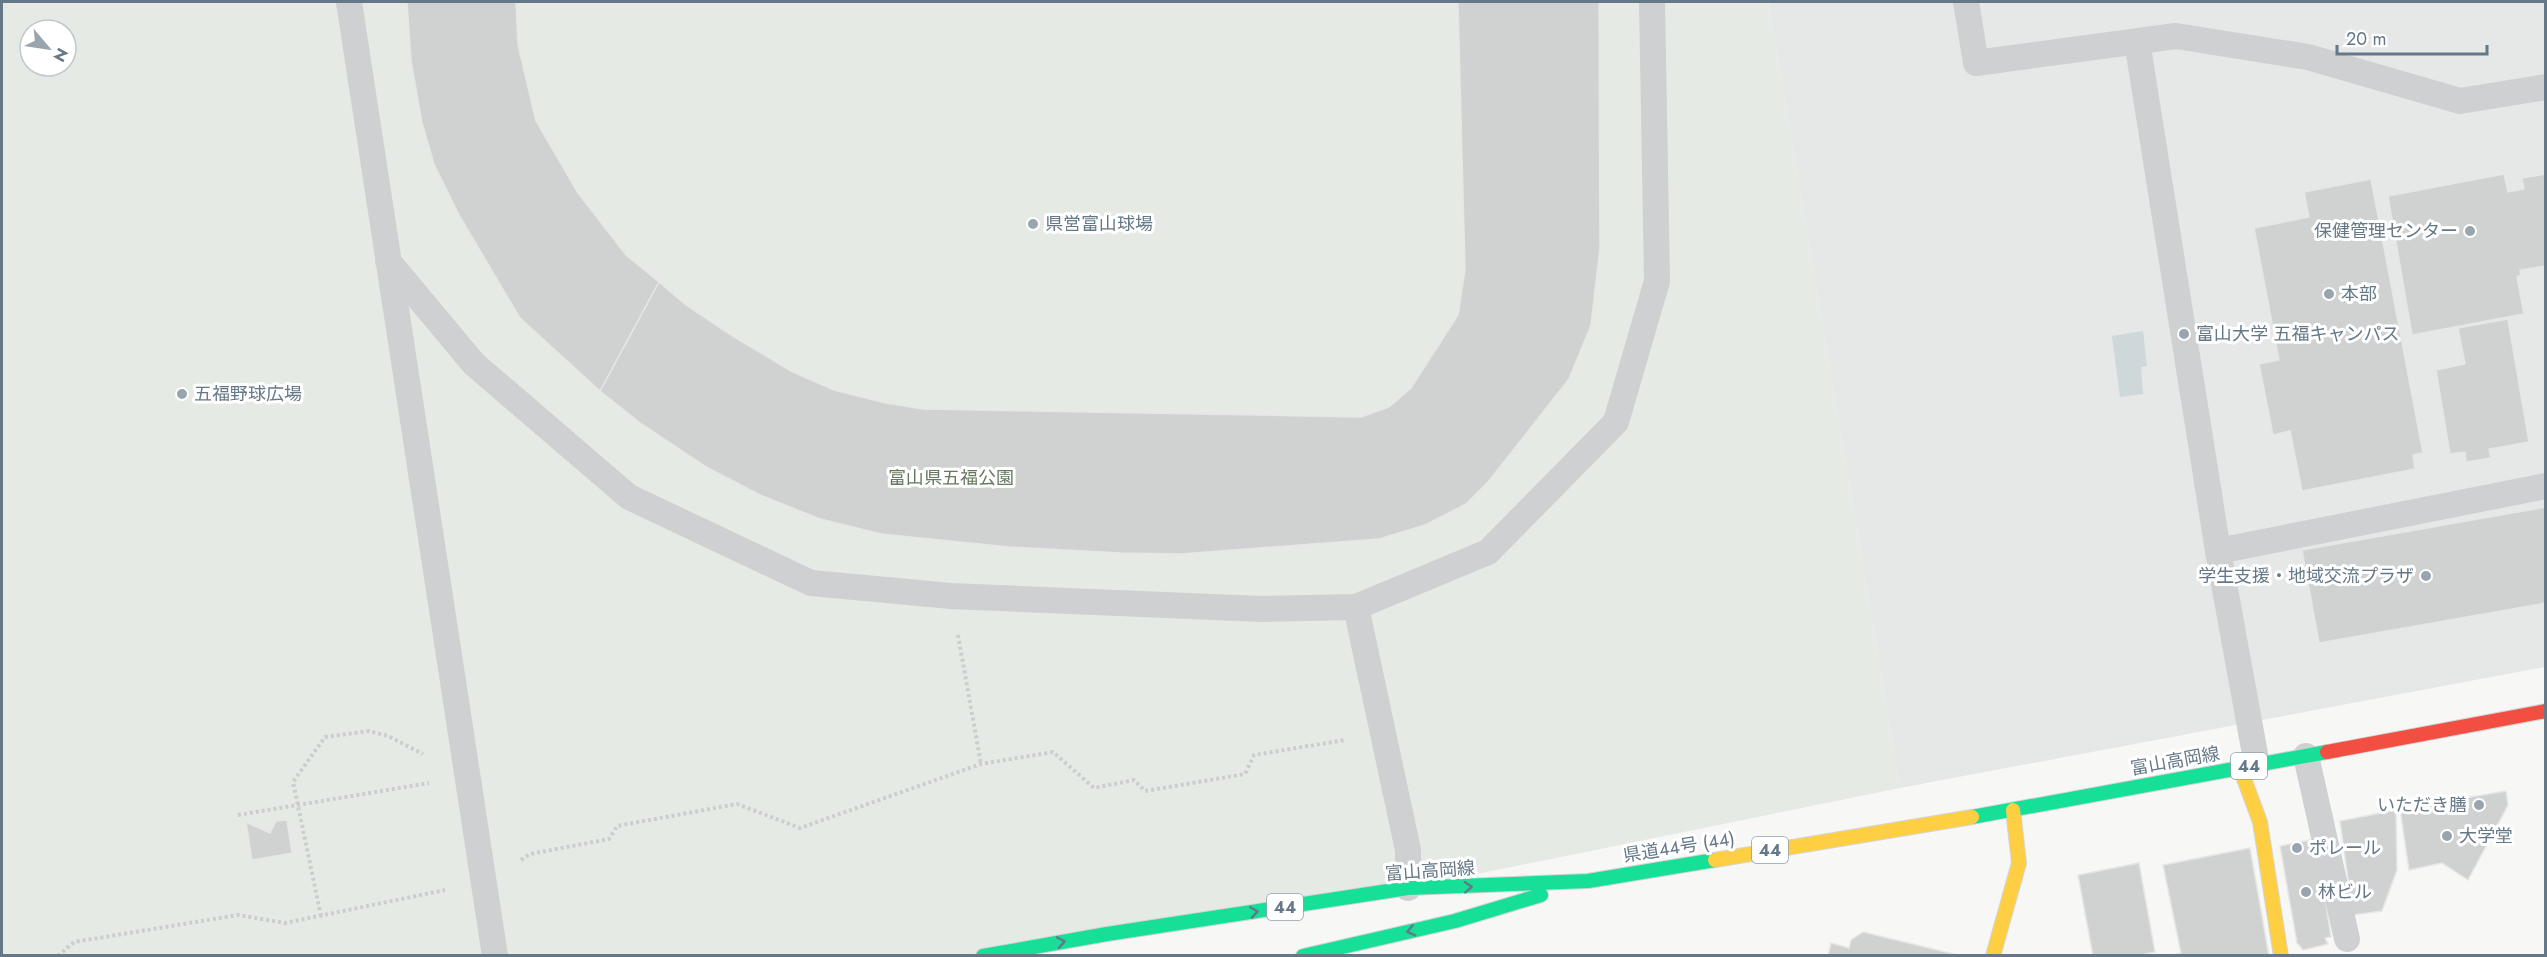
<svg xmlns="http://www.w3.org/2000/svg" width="2547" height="957" font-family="Jost,'Noto Sans JP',sans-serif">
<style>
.built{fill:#e6e7e7}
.green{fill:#e6eae4;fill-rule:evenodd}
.water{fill:#ced7d9}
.building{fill:#d0d2d2;stroke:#e6e6e6;stroke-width:1.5}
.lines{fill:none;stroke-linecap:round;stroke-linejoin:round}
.fast-casing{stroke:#d3d5d5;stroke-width:16}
.slow-casing{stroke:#d3d5d5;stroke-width:16}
.jam-casing{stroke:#d3d5d5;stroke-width:16}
.path{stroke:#cccdce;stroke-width:4;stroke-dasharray:3 3;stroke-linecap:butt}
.lane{stroke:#cfd0d1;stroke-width:26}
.fast{stroke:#16e098;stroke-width:14}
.slow{stroke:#ffcf43;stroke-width:14}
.jam{stroke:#f24e42;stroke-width:14}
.oneway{stroke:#657888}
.poi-dot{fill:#98a4ae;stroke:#fff;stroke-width:2}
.labels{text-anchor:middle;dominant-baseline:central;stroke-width:6;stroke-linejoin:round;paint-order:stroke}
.shield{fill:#fff;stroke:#93a0ac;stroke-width:1.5}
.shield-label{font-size:16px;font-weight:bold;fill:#657888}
.poi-label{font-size:18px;fill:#657888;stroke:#fff;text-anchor:start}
.park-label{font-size:18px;fill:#657960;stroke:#fff}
.street-label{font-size:18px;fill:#657888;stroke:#fff}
</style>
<rect width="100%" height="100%" fill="#f7f7f6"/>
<path class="built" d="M1768 2H2545V667L1900 788Z"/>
<path class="green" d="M2 2H1768L1900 788 1408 888 1003 955 2 956ZM30 30H66V66H30Z"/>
<path class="water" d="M2143 331 2147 366 2141 367 2143 394 2120 397 2112 336Z"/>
<path class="building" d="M407 2H516L518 45 536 121 578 193 626 255 659 282 600 391 520 318 459 215 434 164 422 123 411 61Z
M1458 2H1599L1600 248 1591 325 1569 379 1488 482 1466 504 1425 525 1379 539 1181 554 1121 553 1009 547 881 534 820 519 760 495 708 468 639 422 600 391 659 282 686 305 731 335 791 371 834 390 886 403 923 409 1361 417 1389 407 1411 388 1458 315 1465 270Z
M2504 174 2508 192 2524 189 2522 178 2546 174V266L2520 270 2521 275 2517 277 2524 314 2412 335 2388 196Z
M2371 179 2423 453 2413 455 2415 469 2302 491 2290 431 2273 435 2259 364 2279 360 2254 228 2309 217 2304 192Z
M2508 319 2529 442 2489 449 2491 458 2466 462 2465 452 2450 454 2436 370 2465 364 2458 328Z
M2546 507V603L2319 643 2302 550Z
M2506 791 2508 805 2468 880 2442 863 2409 870 2400 809Z
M2396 810 2397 870 2382 911 2353 915 2340 821Z
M287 820 292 853 252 860 246 822 270 833 276 821Z
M2316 839 2331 937 2325 938 2328 944 2303 950 2297 943 2280 846Z
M2250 848 2269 956H2170L2181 953 2163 865Z
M2139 863 2155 952 2136 956H2093L2078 875Z
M1863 932 1962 956H1828L1831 943 1849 948 1851 940Z"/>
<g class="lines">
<defs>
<path id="fast" d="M1972 817 2327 752
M983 956 1107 934 1408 888 1588 881 1715 860
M1303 956 1455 921 1541 895"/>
<path id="slow" d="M2240 768 2260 822 2281 956
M1715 860 1972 817
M1993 956 2019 863 2013 810"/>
<path id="jam" d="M2327 752 2546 711"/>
</defs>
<use href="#fast" class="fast-casing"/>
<use href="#slow" class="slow-casing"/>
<use href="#jam" class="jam-casing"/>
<path class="path" d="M958 635 981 764
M238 815 429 783
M521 860 530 854 609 839 617 826 737 804 800 828 981 764 1053 752 1094 788 1134 780 1145 791 1245 774 1254 755 1345 740
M321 916 293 782 325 737 369 731 388 736 423 754
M58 956 74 942 238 915 285 923 445 890"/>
<path class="lane" d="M349 2 495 956
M1966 2 1976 63 2176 36 2308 57 2460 101 2546 87
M2137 41 2218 551 2257 765
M388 261 474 364 629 497 811 583 951 596 1262 609 1356 607 1488 552 1616 422 1657 281 1652 2
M2218 551 2546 486
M1356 607 1408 850V888
M2306 756 2347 939"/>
<use href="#fast" class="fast"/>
<use href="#slow" class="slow"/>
<use href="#jam" class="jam"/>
</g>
<defs><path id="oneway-chevron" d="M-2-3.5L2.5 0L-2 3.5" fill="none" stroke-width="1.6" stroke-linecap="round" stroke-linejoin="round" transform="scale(1.5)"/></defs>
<g class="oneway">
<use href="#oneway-chevron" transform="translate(1468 887) rotate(-3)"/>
<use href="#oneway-chevron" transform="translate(1254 912) rotate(-9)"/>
<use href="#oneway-chevron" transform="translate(1411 931) rotate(167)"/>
<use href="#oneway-chevron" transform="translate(1061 942) rotate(-10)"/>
</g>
<g class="poi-dot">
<circle cx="1033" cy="224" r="6"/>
<circle cx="2470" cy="231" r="6"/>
<circle cx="2329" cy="294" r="6"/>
<circle cx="2184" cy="334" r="6"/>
<circle cx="182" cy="394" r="6"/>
<circle cx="2426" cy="576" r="6"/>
<circle cx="2479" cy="805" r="6"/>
<circle cx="2447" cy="836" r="6"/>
<circle cx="2297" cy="848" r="6"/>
<circle cx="2306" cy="892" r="6"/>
</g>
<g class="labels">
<g class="shield">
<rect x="2231" y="753" width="36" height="26" rx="4.5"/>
<rect x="1752" y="837" width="36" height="26" rx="4.5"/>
<rect x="1267" y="894" width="36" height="26" rx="4.5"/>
</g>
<g class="shield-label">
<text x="2249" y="766">44</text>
<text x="1770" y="850">44</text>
<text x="1285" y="907">44</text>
</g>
<g class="poi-label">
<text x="1045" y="224">県営富山球場</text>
<text x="2458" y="231" text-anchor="end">保健管理センター</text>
<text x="2341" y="294">本部</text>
<text x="2196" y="334">富山大学 五福キャンパス</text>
<text x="194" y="394">五福野球広場</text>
<text x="2414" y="576" text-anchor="end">学生支援・地域交流プラザ</text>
<text x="2467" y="805" text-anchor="end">いただき膳</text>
<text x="2459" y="836">大学堂</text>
<text x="2309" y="848">ポレール</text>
<text x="2318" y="892">林ビル</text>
</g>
<g class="park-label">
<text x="951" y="478">富山県五福公園</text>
</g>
<g class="street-label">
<text transform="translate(2175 761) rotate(-10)">富山高岡線</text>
<text transform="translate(1679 847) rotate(-9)">県道44号 (44)</text>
<text transform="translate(1430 871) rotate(-4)">富山高岡線</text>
</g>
</g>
<rect width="2547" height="957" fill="none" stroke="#657888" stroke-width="6"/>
<g transform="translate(48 48) rotate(119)"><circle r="28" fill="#ffffff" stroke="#c1c9cf" stroke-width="1.5"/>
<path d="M0-4.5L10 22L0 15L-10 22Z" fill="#98a4ae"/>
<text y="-9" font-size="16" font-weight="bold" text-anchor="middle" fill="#657888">N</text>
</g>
<path d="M2337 45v9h150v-9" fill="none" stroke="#657888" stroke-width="3"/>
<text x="2346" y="45" font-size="18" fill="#657888" stroke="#ffffff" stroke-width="4.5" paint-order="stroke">20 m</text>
</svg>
